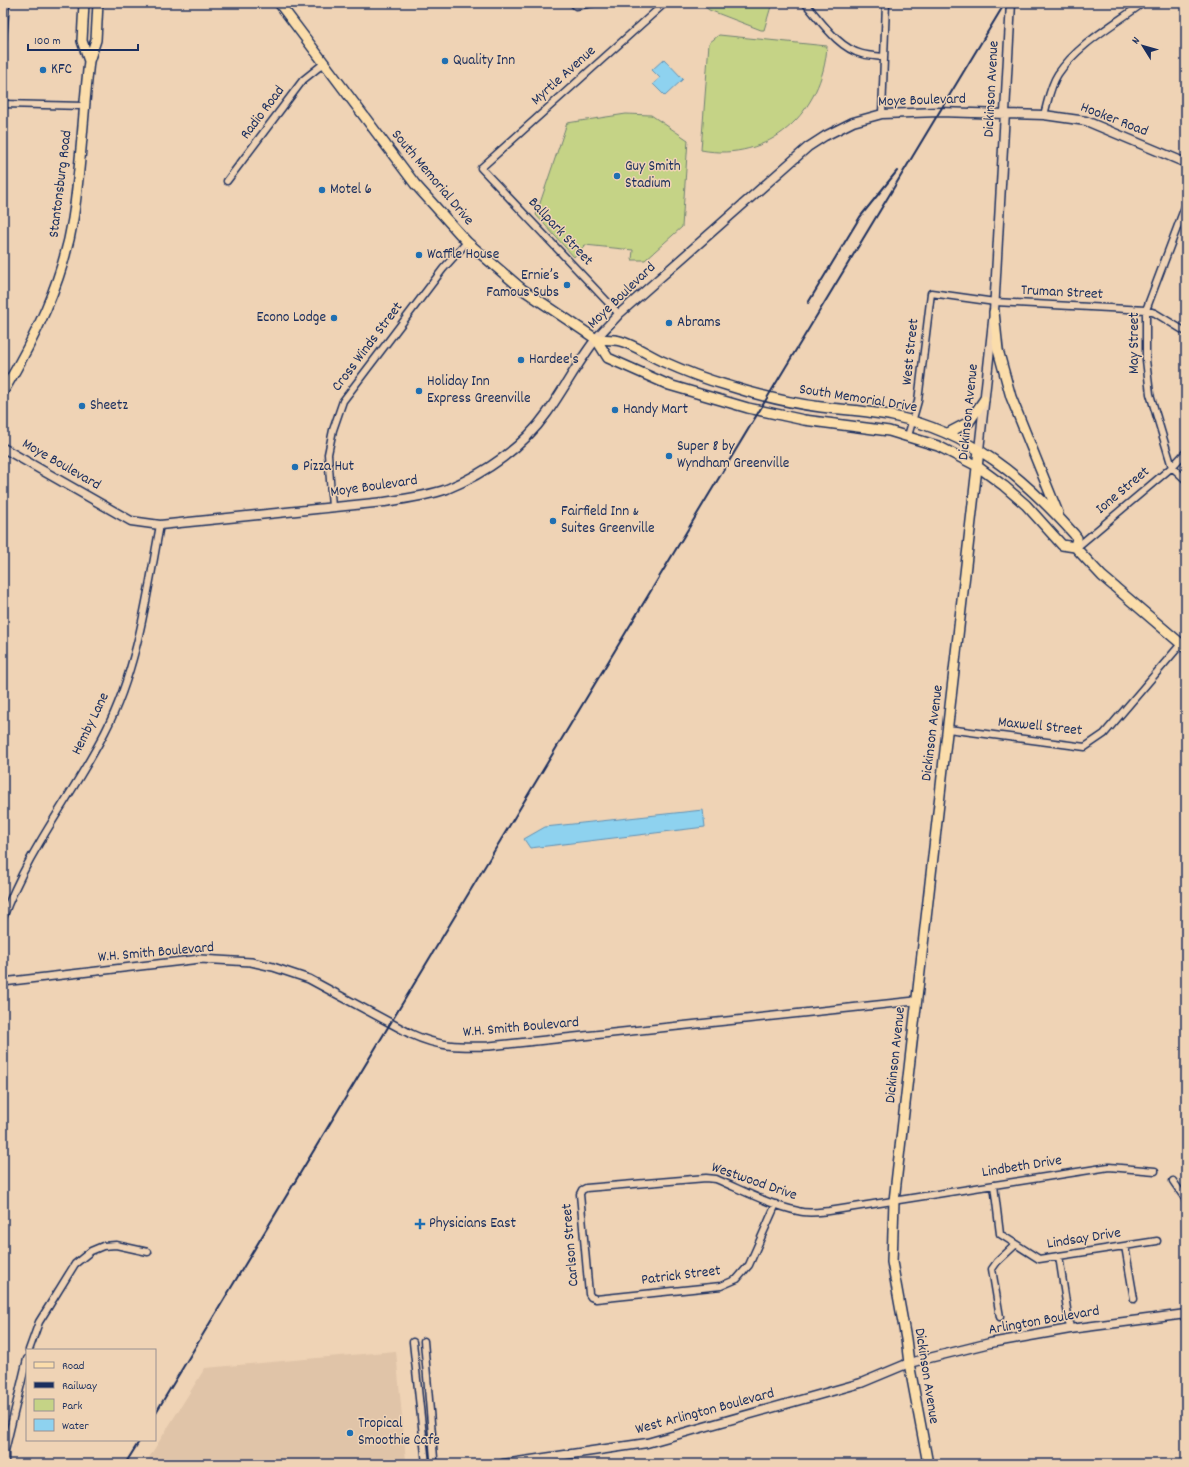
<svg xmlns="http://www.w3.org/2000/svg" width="1189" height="1467" font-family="Dekko,sans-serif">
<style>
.built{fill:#e0c4a8}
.green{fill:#c5d386;stroke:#708172}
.water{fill:#8ed2ef;stroke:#6091b5}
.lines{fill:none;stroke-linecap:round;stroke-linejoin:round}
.minor-casing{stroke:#1b2f5e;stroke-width:9}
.tertiary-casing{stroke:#1b2f5e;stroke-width:10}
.secondary-casing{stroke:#1b2f5e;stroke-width:11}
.primary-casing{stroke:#1b2f5e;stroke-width:12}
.minor{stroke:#efd3b5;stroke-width:6}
.tertiary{stroke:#efd3b5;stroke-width:7}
.secondary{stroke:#efd3b5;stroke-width:8}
.primary{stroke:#fbddab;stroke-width:9}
.rail{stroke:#1b2f5e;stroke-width:2}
.poi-dot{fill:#1f6fb2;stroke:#efd3b5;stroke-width:1.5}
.labels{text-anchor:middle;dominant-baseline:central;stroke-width:3;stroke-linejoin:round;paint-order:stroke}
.poi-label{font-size:15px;fill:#1b2f5e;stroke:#efd3b5;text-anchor:start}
.street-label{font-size:15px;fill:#1b2f5e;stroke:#efd3b5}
</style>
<rect width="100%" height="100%" fill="#efd3b5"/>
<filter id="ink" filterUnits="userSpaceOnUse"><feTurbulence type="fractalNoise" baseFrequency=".025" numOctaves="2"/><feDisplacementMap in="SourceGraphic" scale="8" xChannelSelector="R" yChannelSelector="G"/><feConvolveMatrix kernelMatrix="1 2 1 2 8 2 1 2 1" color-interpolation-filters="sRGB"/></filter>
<g filter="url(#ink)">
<path class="built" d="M396 1351 406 1461 378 1464H145L205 1368Z"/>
<path class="green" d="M700 3H772L764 30H761L709 10Z
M719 35 827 46C823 112 769 163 701 150L709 43Z
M626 114 651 115 688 140 682 227 645 260H632L633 250 585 245 574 257 536 215 567 123Z"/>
<path class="water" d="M664 59 683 79 665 96 653 84 660 78 652 70Z
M703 810 705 827 530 848 524 839 545 827Z"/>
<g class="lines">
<defs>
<path id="minor" d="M573 3 576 6 593 3
M805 3C821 21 838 48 862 54 869 56 877 56 884 57
M3 39 6 3
M3 104 84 106
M882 114 886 3
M1044 115C1048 101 1050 86 1058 74 1078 44 1115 24 1143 3
M227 181 303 80 323 64
M1186 204 1146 310V360L1150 394 1172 467 1186 480
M619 314 481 168 665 3
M908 436 918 401 931 293 995 302 1146 310 1155 313 1186 332
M332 507 328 454 333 430 343 401 443 269 467 242
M1076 548 1172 467 1186 452
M948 729 1085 747 1104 734 1181 644
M3 918C27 851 73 795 105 732 138 668 147 595 160 525
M1173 1181 1186 1200
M994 1185 1000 1234 1039 1259 1157 1241
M776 1204 749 1265 737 1279 721 1286 596 1299 591 1297 589 1294 580 1194 582 1190 586 1188 706 1178 716 1179C742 1190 770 1205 798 1211 808 1214 819 1212 829 1211L1109 1167 1155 1171
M1125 1246 1134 1299
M1059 1256 1070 1329
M1000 1317 992 1269 997 1262 1015 1245
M424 1341 434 1458 433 1464
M413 1342 426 1464
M29 1350 39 1322 49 1306 75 1264 91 1251 103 1246 116 1245 148 1252
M5 1464V1451L27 1359"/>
<path id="tertiary" d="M3 982 200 959 251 962 273 967 309 979 411 1034C439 1047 459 1047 489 1046L915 1001"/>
<path id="secondary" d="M3 448 131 521 160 525 384 502C405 499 427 496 447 489 486 473 523 447 547 413 564 389 578 362 596 339 603 330 611 323 619 314L808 147 825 136 853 122 882 114 939 112 1044 115 1086 121 1186 163
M979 450 994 312 1011 3
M503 1464 647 1443 861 1383 909 1363 990 1343 1070 1329 1186 1314"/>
<path id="primary" d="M84 3 82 41 89 61
M279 3 415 184 467 242 522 289 596 339 608 358 669 385 748 408 804 420 889 431 938 446 977 466 1004 486 1026 505 1062 545 1075 547
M994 312 998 350 1011 397 1058 513
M596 339C603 340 612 339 620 341 635 345 650 356 664 362 684 371 705 379 726 385 757 395 789 403 821 407 845 410 869 411 893 416 971 433 1022 476 1074 534L1077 538 1075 547
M3 392C35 338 63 281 73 219 81 167 83 114 89 61L96 40 98 3
M948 433 969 422 984 400
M1075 547 1102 576 1186 648
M928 1464 909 1363 906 1339 892 1262 894 1201 979 450"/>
</defs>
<use href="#minor" class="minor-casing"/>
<use href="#tertiary" class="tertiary-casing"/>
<use href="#secondary" class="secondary-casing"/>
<use href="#primary" class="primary-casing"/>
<use href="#minor" class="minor"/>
<use href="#tertiary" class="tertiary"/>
<use href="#secondary" class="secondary"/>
<use href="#primary" class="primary"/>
<path class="rail" d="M808 303 860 217 897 171
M155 1414 1005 3
M125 1464 140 1440"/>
</g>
</g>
<g class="poi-dot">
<circle cx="445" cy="61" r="4"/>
<circle cx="43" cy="70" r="4"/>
<circle cx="617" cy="176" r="4"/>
<circle cx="322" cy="190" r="4"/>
<circle cx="419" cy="255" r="4"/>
<circle cx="567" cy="285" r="4"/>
<circle cx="334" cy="318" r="4"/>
<circle cx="669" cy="323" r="4"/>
<circle cx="521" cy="360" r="4"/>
<circle cx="419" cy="391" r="4"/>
<circle cx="82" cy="406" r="4"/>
<circle cx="615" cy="410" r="4"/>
<circle cx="669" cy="456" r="4"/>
<circle cx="295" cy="467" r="4"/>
<circle cx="553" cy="521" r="4"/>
<path d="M418 1218h4v4h4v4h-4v4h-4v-4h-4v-4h4z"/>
<circle cx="350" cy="1433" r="4"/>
</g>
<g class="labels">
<g class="poi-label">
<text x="453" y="61">Quality Inn</text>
<text x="51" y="70">KFC</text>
<text x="625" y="167">Guy Smith<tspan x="625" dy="17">Stadium</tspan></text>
<text x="330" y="190">Motel 6</text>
<text x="427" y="255">Waffle House</text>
<text x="559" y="276" text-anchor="end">Ernie’s<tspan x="559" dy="17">Famous Subs</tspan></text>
<text x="326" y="318" text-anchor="end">Econo Lodge</text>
<text x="677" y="323">Abrams</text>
<text x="529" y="360">Hardee's</text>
<text x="427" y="382">Holiday Inn<tspan x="427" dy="17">Express Greenville</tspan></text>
<text x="90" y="406">Sheetz</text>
<text x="623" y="410">Handy Mart</text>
<text x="677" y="447">Super 8 by<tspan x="677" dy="17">Wyndham Greenville</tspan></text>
<text x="303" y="467">Pizza Hut</text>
<text x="561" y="512">Fairfield Inn &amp;<tspan x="561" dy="17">Suites Greenville</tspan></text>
<text x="429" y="1224">Physicians East</text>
<text x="358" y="1424">Tropical<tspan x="358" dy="17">Smoothie Cafe</tspan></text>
</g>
<g class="street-label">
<text transform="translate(564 76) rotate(-42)">Myrtle Avenue</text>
<text transform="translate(992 89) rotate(-87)">Dickinson Avenue</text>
<text transform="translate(922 101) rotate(-2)">Moye Boulevard</text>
<text transform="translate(263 113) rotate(-53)">Radio Road</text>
<text transform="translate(1114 120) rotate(21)">Hooker Road</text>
<text transform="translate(432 178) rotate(50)">South Memorial Drive</text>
<text transform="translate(61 184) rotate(-83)">Stantonsburg Road</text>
<text transform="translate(560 232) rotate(47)">Ballpark Street</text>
<text transform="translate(1062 293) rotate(3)">Truman Street</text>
<text transform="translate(622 296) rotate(-44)">Moye Boulevard</text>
<text transform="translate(1135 343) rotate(-90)">May Street</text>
<text transform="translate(368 347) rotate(-53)">Cross Winds Street</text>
<text transform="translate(911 352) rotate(-84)">West Street</text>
<text transform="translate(858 399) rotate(9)">South Memorial Drive</text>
<text transform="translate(969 412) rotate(-84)">Dickinson Avenue</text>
<text transform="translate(61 465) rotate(30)">Moye Boulevard</text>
<text transform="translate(374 487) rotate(-8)">Moye Boulevard</text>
<text transform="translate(1123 491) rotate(-40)">Ione Street</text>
<text transform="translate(91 724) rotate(-64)">Hemby Lane</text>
<text transform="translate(1040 727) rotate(6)">Maxwell Street</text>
<text transform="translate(933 733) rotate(-83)">Dickinson Avenue</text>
<text transform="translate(156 953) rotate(-5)">W.H. Smith Boulevard</text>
<text transform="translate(521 1028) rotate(-5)">W.H. Smith Boulevard</text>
<text transform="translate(896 1055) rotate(-84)">Dickinson Avenue</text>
<text transform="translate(1022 1167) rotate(-9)">Lindbeth Drive</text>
<text transform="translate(754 1182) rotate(19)">Westwood Drive</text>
<text transform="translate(1084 1239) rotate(-9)">Lindsay Drive</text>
<text transform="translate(571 1245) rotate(-95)">Carlson Street</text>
<text transform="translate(681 1276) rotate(-7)">Patrick Street</text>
<text transform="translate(1044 1321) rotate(-10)">Arlington Boulevard</text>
<text transform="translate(926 1376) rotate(81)">Dickinson Avenue</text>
<text transform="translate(705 1412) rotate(-15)">West Arlington Boulevard</text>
</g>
</g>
<rect width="1189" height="1467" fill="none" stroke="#efd3b5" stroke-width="16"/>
<rect x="8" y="8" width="1173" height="1451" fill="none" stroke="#1b2f5e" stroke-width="1.5" filter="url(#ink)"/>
<rect x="26" y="1349" width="130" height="92" fill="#efd3b5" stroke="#9a9192"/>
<rect x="34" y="1362" width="20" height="6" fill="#fbddab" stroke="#9a9192"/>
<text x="62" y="1369" font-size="12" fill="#1b2f5e">Road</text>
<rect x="34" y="1382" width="20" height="6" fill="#1b2f5e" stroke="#9a9192"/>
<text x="62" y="1389" font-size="12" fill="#1b2f5e">Railway</text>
<rect x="34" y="1399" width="20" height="12" fill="#c5d386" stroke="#9a9192"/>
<text x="62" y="1409" font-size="12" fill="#1b2f5e">Park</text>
<rect x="34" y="1419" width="20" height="12" fill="#8ed2ef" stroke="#9a9192"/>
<text x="62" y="1429" font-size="12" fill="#1b2f5e">Water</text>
<g transform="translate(1143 46) rotate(307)" stroke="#efd3b5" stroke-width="3" paint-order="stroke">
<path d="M0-3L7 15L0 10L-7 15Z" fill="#1b2f5e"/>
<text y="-6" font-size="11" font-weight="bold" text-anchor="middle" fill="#1b2f5e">N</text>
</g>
<path d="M28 44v6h110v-6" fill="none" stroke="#1b2f5e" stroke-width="2"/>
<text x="34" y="44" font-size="12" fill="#1b2f5e" stroke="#efd3b5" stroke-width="3" paint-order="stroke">100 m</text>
</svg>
